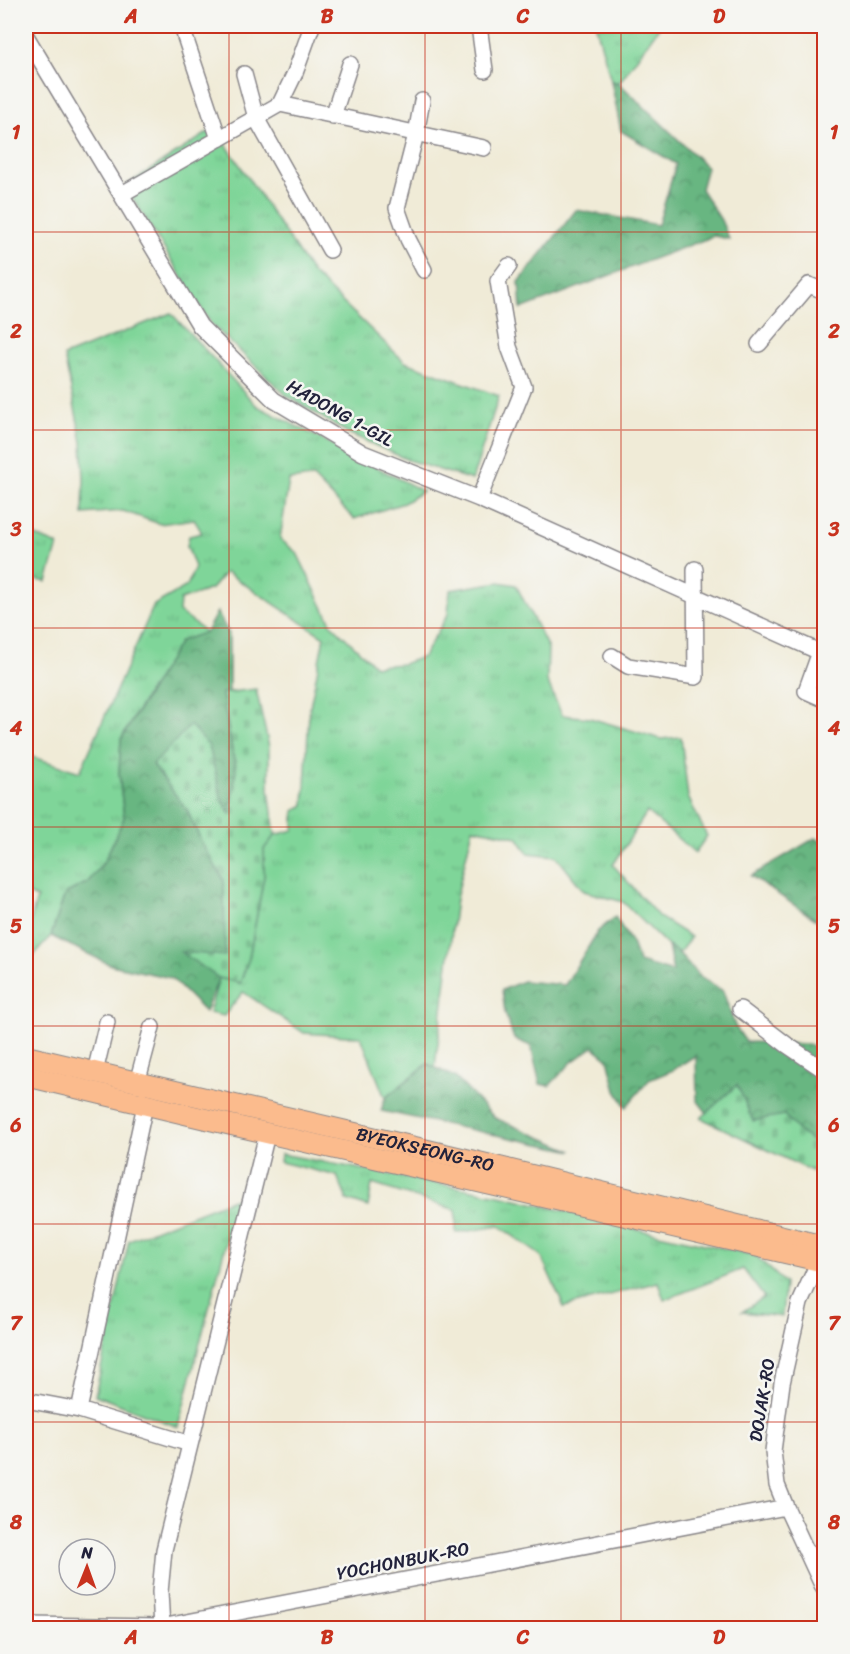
<svg xmlns="http://www.w3.org/2000/svg" width="850" height="1654" font-family="Sriracha,sans-serif">
<style>
.grass{fill:url(#grass-tufts);stroke:#507c6a;stroke-width:1.5}
.forest{fill:url(#forest-crowns);stroke:#446c5e;stroke-width:1.5}
.cemetery{fill:url(#cemetery-stones);stroke:#507c6a;stroke-width:1.5}
.lines{fill:none;stroke-linecap:round;stroke-linejoin:round}
.minor-casing{stroke:#898689;stroke-width:18}
.major-casing{stroke:#898689;stroke-width:22}
.minor{stroke:#fff;stroke-width:15}
.major{stroke:#fbbb8d;stroke-width:20}
.grid{fill:none;stroke:#c8321e;stroke-width:1.5;stroke-opacity:0.55}
.labels{text-anchor:middle;dominant-baseline:central;stroke-width:5;stroke-linejoin:round;paint-order:stroke}
.street-label{font-size:18px;fill:#22223b;stroke:#f6f6f2}
.neatline{fill:none;stroke:#c8321e;stroke-width:2}
.grid-label{font-size:20px;text-anchor:middle;font-weight:bold;fill:#c8321e}
</style>
<defs>
<pattern id="grass-tufts" width="24" height="20" patternUnits="userSpaceOnUse" patternTransform="scale(1.5)"><rect width="24" height="20" fill="#7fd599"/><path d="M3 7l-1-3M5 7V3M7 7l1-3M15 17l-1-3M17 17v-4M19 17l1-3" fill="none" stroke="#6db785"/></pattern>
<pattern id="forest-crowns" width="20" height="18" patternUnits="userSpaceOnUse" patternTransform="scale(1.5)"><rect width="20" height="18" fill="#67b681"/><path d="M2 6a3 3 0 1 1 6 0M12 15a3 3 0 1 1 6 0" fill="none" stroke="#54946b"/></pattern>
<pattern id="cemetery-stones" width="16" height="16" patternUnits="userSpaceOnUse" patternTransform="scale(1.5)"><rect width="16" height="16" fill="#7fd599"/><path d="M2 7V4a2 2 0 0 1 4 0v3zM10 15v-3a2 2 0 0 1 4 0v3z" fill="#6db785"/></pattern>
</defs>
<rect width="100%" height="100%" fill="#f6f6f2"/>
<filter id="ink" filterUnits="userSpaceOnUse"><feTurbulence type="fractalNoise" baseFrequency=".0167" numOctaves="2"/><feDisplacementMap in="SourceGraphic" scale="12" xChannelSelector="R" yChannelSelector="G"/><feConvolveMatrix kernelMatrix="1 2 1 2 8 2 1 2 1" color-interpolation-filters="sRGB"/></filter>
<filter id="wash" filterUnits="userSpaceOnUse"><feTurbulence type="fractalNoise" baseFrequency=".008" numOctaves="4" result="noise"/><feDisplacementMap in="SourceGraphic" scale="24" xChannelSelector="R" yChannelSelector="G"/><feGaussianBlur stdDeviation="1.35" result="paint"/><feColorMatrix in="noise" values="0 0 0 0 0 0 0 0 0 0 0 0 0 0 0 0 0 1.4 0 .05"/><feComposite in="paint" operator="in"/></filter>
<g filter="url(#wash)">
<rect width="100%" height="100%" fill="#f0ebd7"/>
<path class="grass" d="M596 26H660L619 83 611 81Z
M215 128 312 273 405 362 499 396 472 480 408 460 348 433 287 396 211 324 125 186Z
M171 313 257 406 423 491 404 503 354 519 313 477 289 480 280 539 297 553 332 625 375 666 403 664 423 657 448 614 450 590 499 582 516 585 548 648 547 681 562 715 590 718 661 739 681 737 688 797 707 836 695 853 647 812 613 865 659 917 691 937 679 953 668 946 623 902 584 891 556 856 528 853 517 837 473 828 456 899 435 1067 427 1064 385 1098 361 1037 304 1033 243 992 224 1016 209 1013 219 978 240 983 249 958 264 876V849L275 835 294 830V811L304 805 309 712 324 637 226 572 211 589 180 600 179 612 206 632 150 689 121 739 119 773 124 818 104 862 88 882 65 894 51 936 26 964V938L37 898 26 893V755L80 772 154 605 187 586 195 567 187 546 189 536 202 533 194 519 160 524 123 511 83 514 84 479 82 442 64 356Z
M26 532 58 545 47 582 26 578Z
M281 1154 504 1196 645 1231 755 1255 785 1283 782 1317 742 1312 764 1297 743 1269 664 1300 658 1282 564 1307 541 1256 499 1226 456 1233V1210L372 1184 368 1207 347 1200 337 1176 280 1162Z
M238 1197 178 1427 95 1395 129 1240Z"/>
<path class="forest" d="M611 81 619 83 707 167 701 189 721 220 729 239 714 236 521 309 519 282 576 210 658 225 676 164 621 131Z
M217 612 229 634V693L222 694 236 770 230 815 221 797 209 746 153 765 187 810 204 847 224 880 225 956 183 953 219 978 205 1012 171 978 111 965 51 936 65 894 88 882 104 862 124 818 119 773 121 739 180 641 206 632Z
M815 838 824 841V925L751 876Z
M615 917 632 943 639 962 673 972 668 946 679 953 699 976 723 991 735 1026 746 1042 809 1044 824 1055V1149L799 1132 784 1115 753 1121 737 1085 707 1113 697 1100 696 1055 673 1070 649 1080 626 1107 616 1091 608 1059 593 1047 572 1062 549 1086 540 1084 531 1046 514 1039 505 1013 502 990 523 981 565 985 598 931Z
M428 1064 455 1077 495 1118 573 1151 381 1111 385 1098Z"/>
<path class="cemetery" d="M256 689 269 747V789L275 835 264 849V876L254 930 249 958 240 983 219 978 181 952 225 956 224 880 204 847 187 810 153 765 190 725 209 746 221 797 230 814 236 770 222 693Z
M737 1085 753 1121 784 1115 799 1132 824 1149V1177L701 1118Z"/>
</g>
<g filter="url(#ink)">
<g class="lines">
<defs>
<path id="minor" d="M183 26 185 37 219 139
M479 26 485 70
M26 36 200 326 274 400 363 453 479 499 824 654
M244 74 256 118 330 250
M422 101 416 134 397 208 408 239 424 270
M280 104 295 73 312 26
M333 116 350 64
M122 194 280 104 484 148
M759 344 809 285 824 291
M479 499 524 387 509 347 498 281 509 266
M820 652 806 691 824 699
M612 656 628 666 696 677 695 569
M740 1009 787 1045 824 1070
M95 1072 107 1022
M137 1083 152 1027
M823 1252 800 1303 782 1383 773 1451 777 1485 786 1507 824 1589
M26 1400 79 1410 190 1444
M79 1410 145 1105
M26 1625 161 1627 786 1507
M162 1628 160 1592 164 1550 267 1134"/>
<g id="major">
<path id="s1" d="M26 1056 466 1159 824 1246"/>
<path d="M26 1076 210 1120 824 1262"/>
</g>
</defs>
<use href="#minor" class="minor-casing"/>
<use href="#major" class="major-casing"/>
<use href="#minor" class="minor"/>
<use href="#major" class="major"/>
</g>
</g>
<path class="grid" d="M229 26V1628M425 26V1628M621 26V1628M26 232H824M26 430H824M26 628H824M26 827H824M26 1026H824M26 1224H824M26 1422H824"/>
<g class="labels">
<g class="street-label">
<text transform="translate(340 413) rotate(29)">HADONG 1-GIL</text>
<text stroke="none"><textPath href="#s1" startOffset="410">BYEOKSEONG-RO</textPath></text>
<text transform="translate(762 1400) rotate(-81)">DOJAK-RO</text>
<text transform="translate(403 1561) rotate(-11)">YOCHONBUK-RO</text>
</g>
</g>
<rect width="850" height="1654" fill="none" stroke="#f6f6f2" stroke-width="66"/>
<g transform="translate(87 1567) rotate(1)"><circle r="28" fill="#f6f6f2" stroke="#a1a1a9" stroke-width="1.5"/>
<path d="M0-4.5L10 22L0 15L-10 22Z" fill="#c8321e"/>
<text y="-9" font-size="16" font-weight="bold" text-anchor="middle" fill="#22223b">N</text>
</g>
<rect x="33" y="33" width="784" height="1588" class="neatline"/>
<g class="grid-label">
<text x="131" y="23">A</text>
<text x="327" y="23">B</text>
<text x="523" y="23">C</text>
<text x="719" y="23">D</text>
<text x="16" y="139">1</text>
<text x="834" y="139">1</text>
<text x="16" y="338">2</text>
<text x="834" y="338">2</text>
<text x="16" y="536">3</text>
<text x="834" y="536">3</text>
<text x="16" y="735">4</text>
<text x="834" y="735">4</text>
<text x="16" y="933">5</text>
<text x="834" y="933">5</text>
<text x="16" y="1132">6</text>
<text x="834" y="1132">6</text>
<text x="16" y="1330">7</text>
<text x="834" y="1330">7</text>
<text x="16" y="1529">8</text>
<text x="834" y="1529">8</text>
<text x="131" y="1644">A</text>
<text x="327" y="1644">B</text>
<text x="523" y="1644">C</text>
<text x="719" y="1644">D</text>
</g>
</svg>
